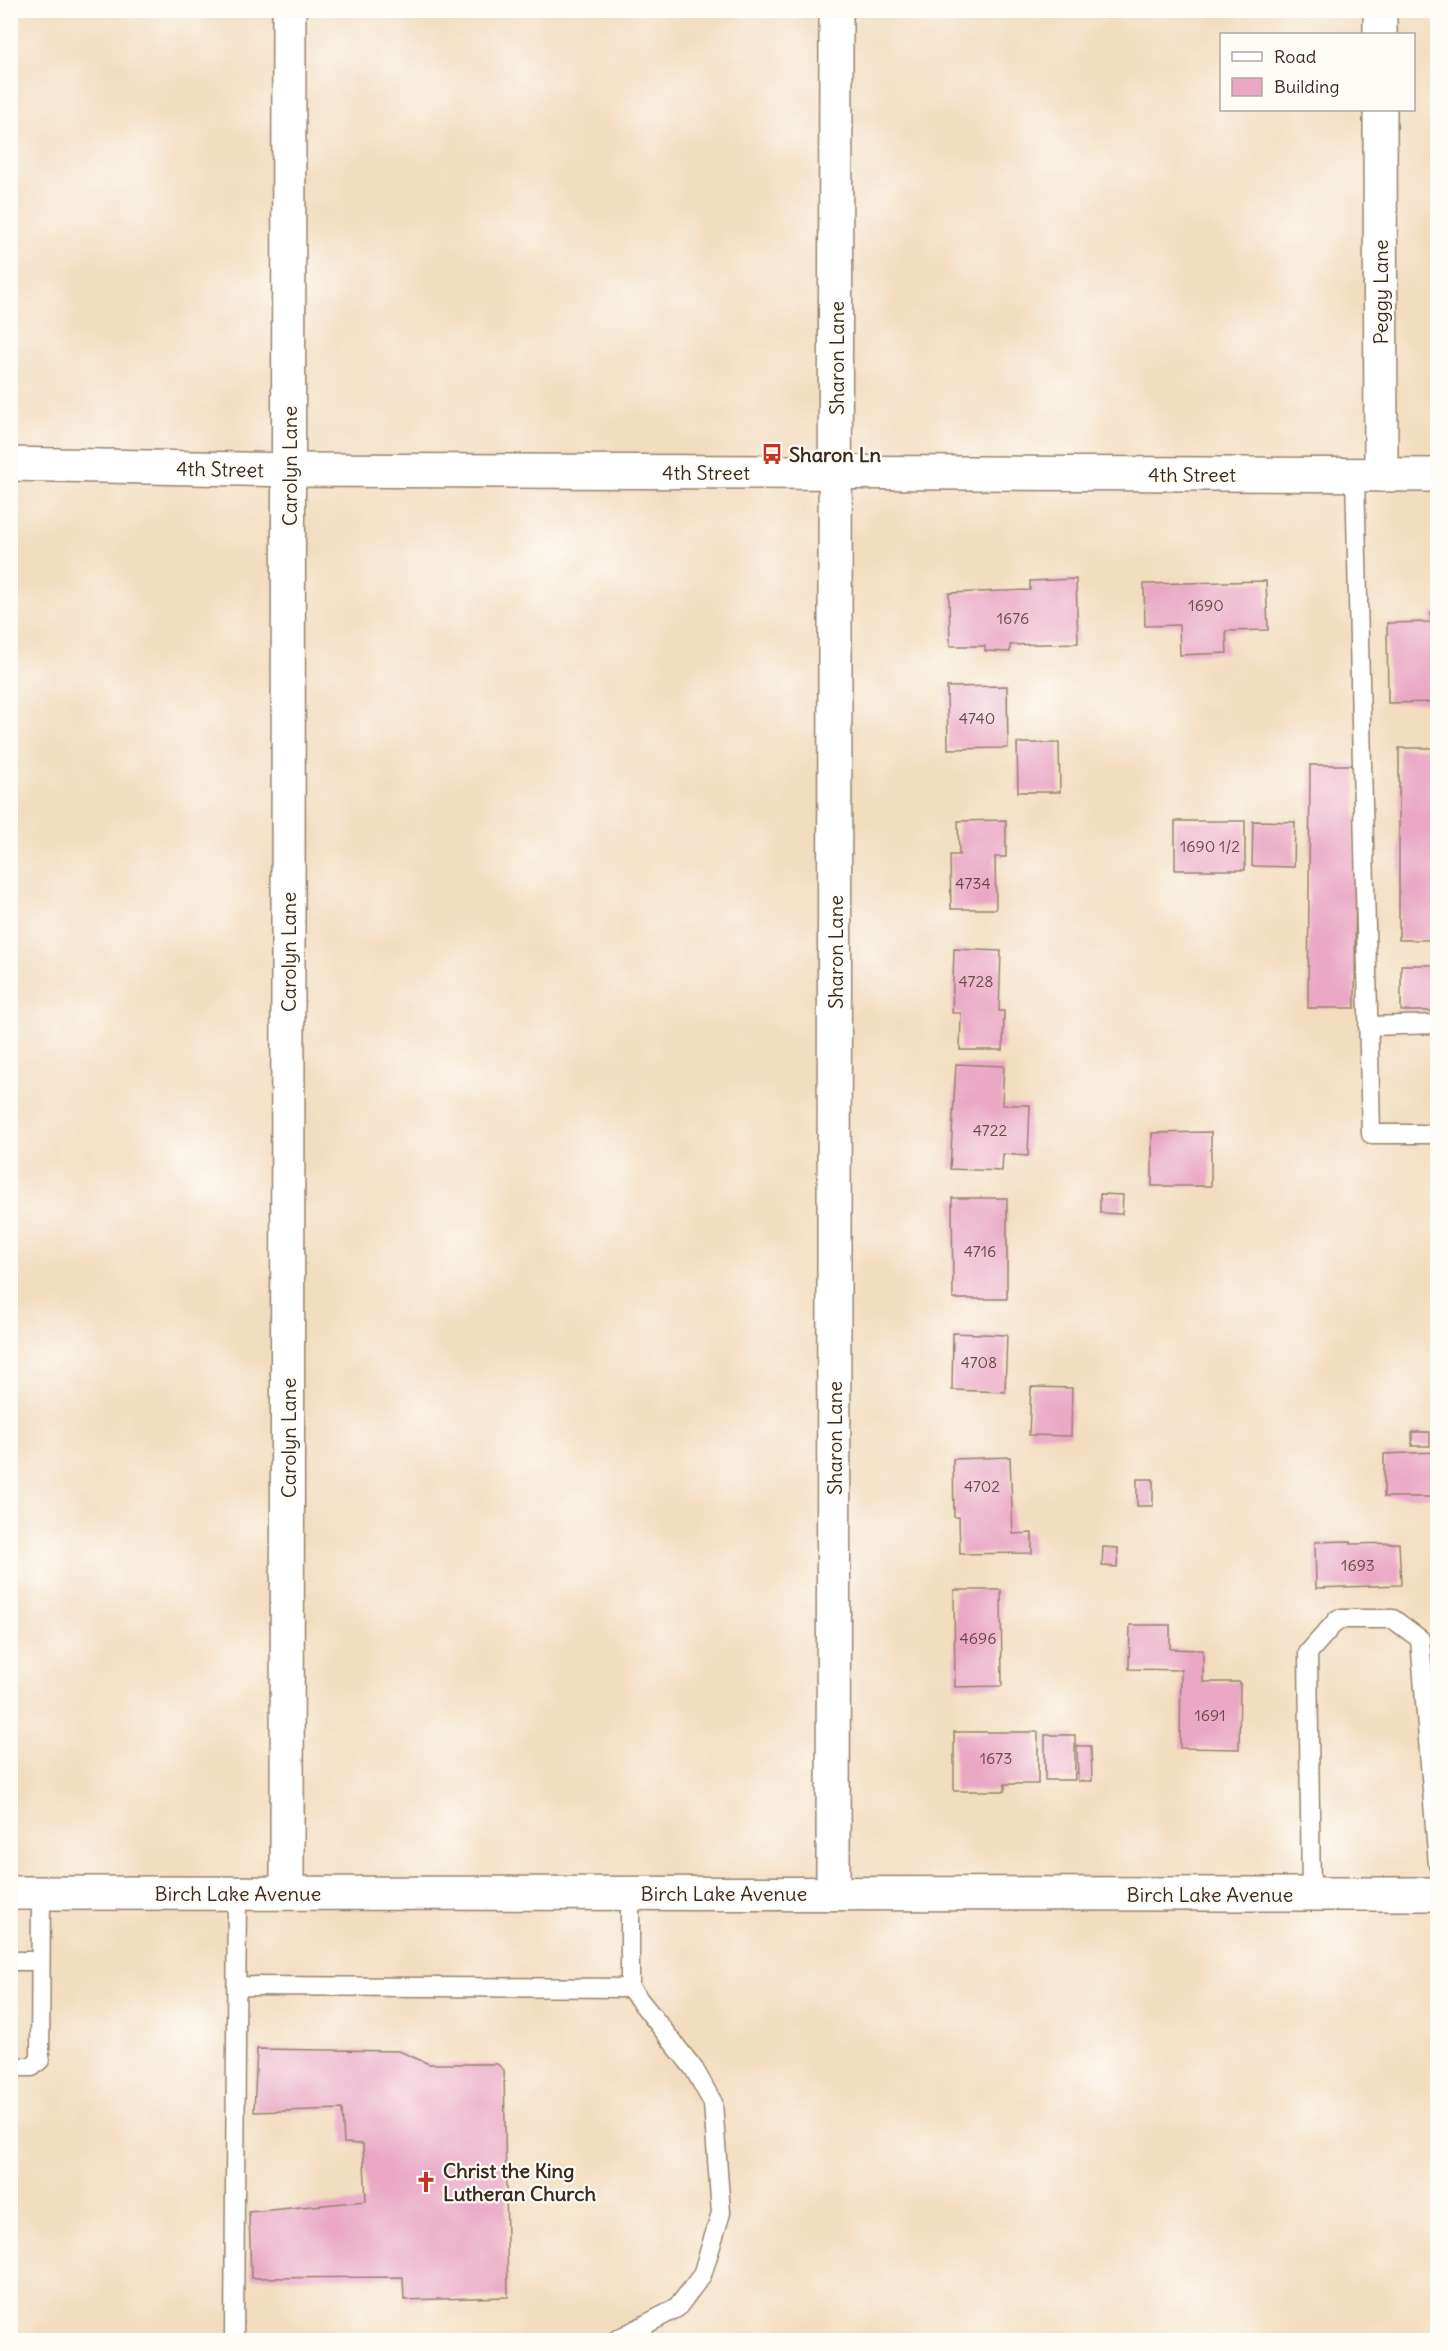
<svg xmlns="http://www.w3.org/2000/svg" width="1448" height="2351" font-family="Delius,sans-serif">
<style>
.building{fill:#eaa8c5}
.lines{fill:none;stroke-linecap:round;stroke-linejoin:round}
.service-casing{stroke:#97846e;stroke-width:21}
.minor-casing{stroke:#97846e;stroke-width:36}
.tertiary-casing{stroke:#97846e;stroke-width:36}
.service{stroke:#fff;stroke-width:18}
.minor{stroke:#fff;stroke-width:33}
.tertiary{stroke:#fff;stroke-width:33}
.labels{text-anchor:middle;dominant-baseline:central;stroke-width:4.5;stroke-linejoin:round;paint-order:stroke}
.number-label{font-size:16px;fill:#674a48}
.street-label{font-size:20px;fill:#3b2a1e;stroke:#fdfcf7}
.poi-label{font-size:20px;font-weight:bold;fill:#3b2a1e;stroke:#fdfcf7;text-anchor:start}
</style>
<rect width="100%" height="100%" fill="#fdfcf7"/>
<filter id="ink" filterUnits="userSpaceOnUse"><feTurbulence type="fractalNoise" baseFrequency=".0167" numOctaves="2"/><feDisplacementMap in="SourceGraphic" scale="12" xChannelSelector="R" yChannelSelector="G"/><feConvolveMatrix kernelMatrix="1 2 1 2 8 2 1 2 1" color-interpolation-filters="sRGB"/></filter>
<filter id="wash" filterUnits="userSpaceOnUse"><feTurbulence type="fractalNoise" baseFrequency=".008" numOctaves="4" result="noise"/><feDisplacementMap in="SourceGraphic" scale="24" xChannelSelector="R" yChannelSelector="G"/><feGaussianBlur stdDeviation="1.35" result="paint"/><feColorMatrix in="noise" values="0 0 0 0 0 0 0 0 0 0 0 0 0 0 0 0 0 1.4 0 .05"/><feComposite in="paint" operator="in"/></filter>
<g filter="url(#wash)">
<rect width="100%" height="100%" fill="#f3ddbf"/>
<g id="blocks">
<path class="building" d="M1076 579 1078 643 1010 645V652L985 651V646H950L949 593 1030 590V581Z
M1266 581 1268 630 1226 631 1227 653 1180 655 1179 625 1145 626 1144 584Z
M1431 613H1438V702L1388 703 1387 623 1431 622Z
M1007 686 1008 748 948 749 947 687Z
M1017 743H1059L1060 792H1018Z
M1399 748H1438V940H1399Z
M1310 765H1356L1355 1008H1308Z
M1006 820V857H995L996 909H951L950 855H959L958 821Z
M1175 821H1245V870H1175Z
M1253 821 1295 822 1294 867 1252 866Z
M954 949 1001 951 999 1011H1004L1003 1050H960L961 1013H952Z
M1401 965H1438V1011H1401Z
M956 1064 1004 1066 1002 1105H1030L1028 1156 1003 1154 1002 1171 950 1169Z
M1211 1132V1186H1152V1133Z
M1100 1194 1123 1195 1122 1214 1100 1213Z
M952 1198H1007V1299H953Z
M953 1333 1007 1335 1005 1392 952 1390Z
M1031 1387 1072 1388 1071 1436 1029 1435Z
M1412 1432H1430V1446H1412Z
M1438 1452V1497H1384V1454Z
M1010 1457 1013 1534 1032 1533V1553L960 1554 959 1517H954L953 1459Z
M1137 1479H1153V1506H1137Z
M1351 1541V1544L1399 1543 1401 1585 1316 1588 1315 1542Z
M1103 1547 1118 1548 1117 1567 1102 1566Z
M954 1590H1001L1002 1686 955 1687Z
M1130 1625H1170V1649L1203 1650V1682H1240L1239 1749 1180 1748 1181 1670 1129 1669Z
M954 1732H1038V1784H1005V1791H954Z
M1045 1735H1075V1780H1045Z
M1077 1746H1091L1092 1781H1078Z
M257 2049 399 2051 429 2064H497L504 2070 508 2297 404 2300 403 2277 251 2278 249 2212 366 2201 363 2144 344 2143 342 2109 254 2112Z"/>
</g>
</g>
<g filter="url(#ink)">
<use href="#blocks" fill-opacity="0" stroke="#97846e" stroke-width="1.5"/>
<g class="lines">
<defs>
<path id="service" d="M1355 475 1371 1134H1438
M1368 1026 1438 1024
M630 1893V1988
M1311 1894 1308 1653 1338 1619H1393L1420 1639 1438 1865
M10 1961H40
M236 1986 630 1988 694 2069 713 2103 721 2213 702 2275 677 2308 616 2340
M10 2067H32L40 2060 41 1893
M234 2340 237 1893"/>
<path id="minor" d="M1380 10V34
M1380 110 1381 475
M10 1893 1438 1894
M287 1893 289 10
M833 1893 836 10"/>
<path id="tertiary" d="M10 464 289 470 1438 475"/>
</defs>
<use href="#service" class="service-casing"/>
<use href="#minor" class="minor-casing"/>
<use href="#tertiary" class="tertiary-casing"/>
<use href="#service" class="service"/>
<use href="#minor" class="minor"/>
<use href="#tertiary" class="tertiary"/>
</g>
</g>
<defs>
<symbol id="bus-bare" viewBox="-9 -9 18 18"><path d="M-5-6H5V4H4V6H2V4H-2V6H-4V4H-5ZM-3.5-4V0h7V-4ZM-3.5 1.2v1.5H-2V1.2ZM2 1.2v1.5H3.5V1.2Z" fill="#c8321e" stroke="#fdfcf7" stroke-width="2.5" paint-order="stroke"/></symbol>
<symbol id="church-bare" viewBox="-9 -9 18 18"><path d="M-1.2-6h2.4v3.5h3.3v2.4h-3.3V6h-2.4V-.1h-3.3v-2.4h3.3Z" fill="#c8321e" stroke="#fdfcf7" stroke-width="2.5" paint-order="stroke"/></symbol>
</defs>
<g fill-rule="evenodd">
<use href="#bus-bare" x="757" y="439" width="30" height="30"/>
<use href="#church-bare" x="411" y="2167" width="30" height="30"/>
</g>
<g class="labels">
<g class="number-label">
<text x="1206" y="605">1690</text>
<text x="1013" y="618">1676</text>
<text x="977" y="718">4740</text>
<text x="1210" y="846">1690 1/2</text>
<text x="973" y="883">4734</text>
<text x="976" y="981">4728</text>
<text x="990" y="1130">4722</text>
<text x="980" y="1251">4716</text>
<text x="979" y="1362">4708</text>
<text x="982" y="1486">4702</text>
<text x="1358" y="1565">1693</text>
<text x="978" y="1638">4696</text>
<text x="1210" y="1715">1691</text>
<text x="996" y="1758">1673</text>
</g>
<g class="street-label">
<text transform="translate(1380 292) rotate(-90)">Peggy Lane</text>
<text transform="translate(836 358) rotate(-90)">Sharon Lane</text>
<text transform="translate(289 466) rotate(-90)">Carolyn Lane</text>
<text transform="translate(220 469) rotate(1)">4th Street</text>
<text x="706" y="472">4th Street</text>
<text x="1192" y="474">4th Street</text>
<text transform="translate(288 952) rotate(-90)">Carolyn Lane</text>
<text transform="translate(835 952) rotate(-90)">Sharon Lane</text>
<text transform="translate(288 1438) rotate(-90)">Carolyn Lane</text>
<text transform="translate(834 1438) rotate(-90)">Sharon Lane</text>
<text x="238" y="1893">Birch Lake Avenue</text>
<text x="724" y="1893">Birch Lake Avenue</text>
<text x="1210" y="1894">Birch Lake Avenue</text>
</g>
<g class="poi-label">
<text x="789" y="454">Sharon Ln</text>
<text x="443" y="2170">Christ the King<tspan x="443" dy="23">Lutheran Church</tspan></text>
</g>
</g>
<rect width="1448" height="2351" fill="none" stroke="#fdfcf7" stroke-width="36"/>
<rect x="1220" y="33" width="195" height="78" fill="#fdfcf7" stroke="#afa8a0" stroke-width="1.5"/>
<rect x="1232" y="52" width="30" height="9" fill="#ffffff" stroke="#afa8a0" stroke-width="1.5"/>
<text x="1274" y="63" font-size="18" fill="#3b2a1e">Road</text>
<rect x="1232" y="78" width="30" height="18" fill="#eaa8c5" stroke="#afa8a0" stroke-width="1.5"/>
<text x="1274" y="93" font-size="18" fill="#3b2a1e">Building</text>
</svg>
